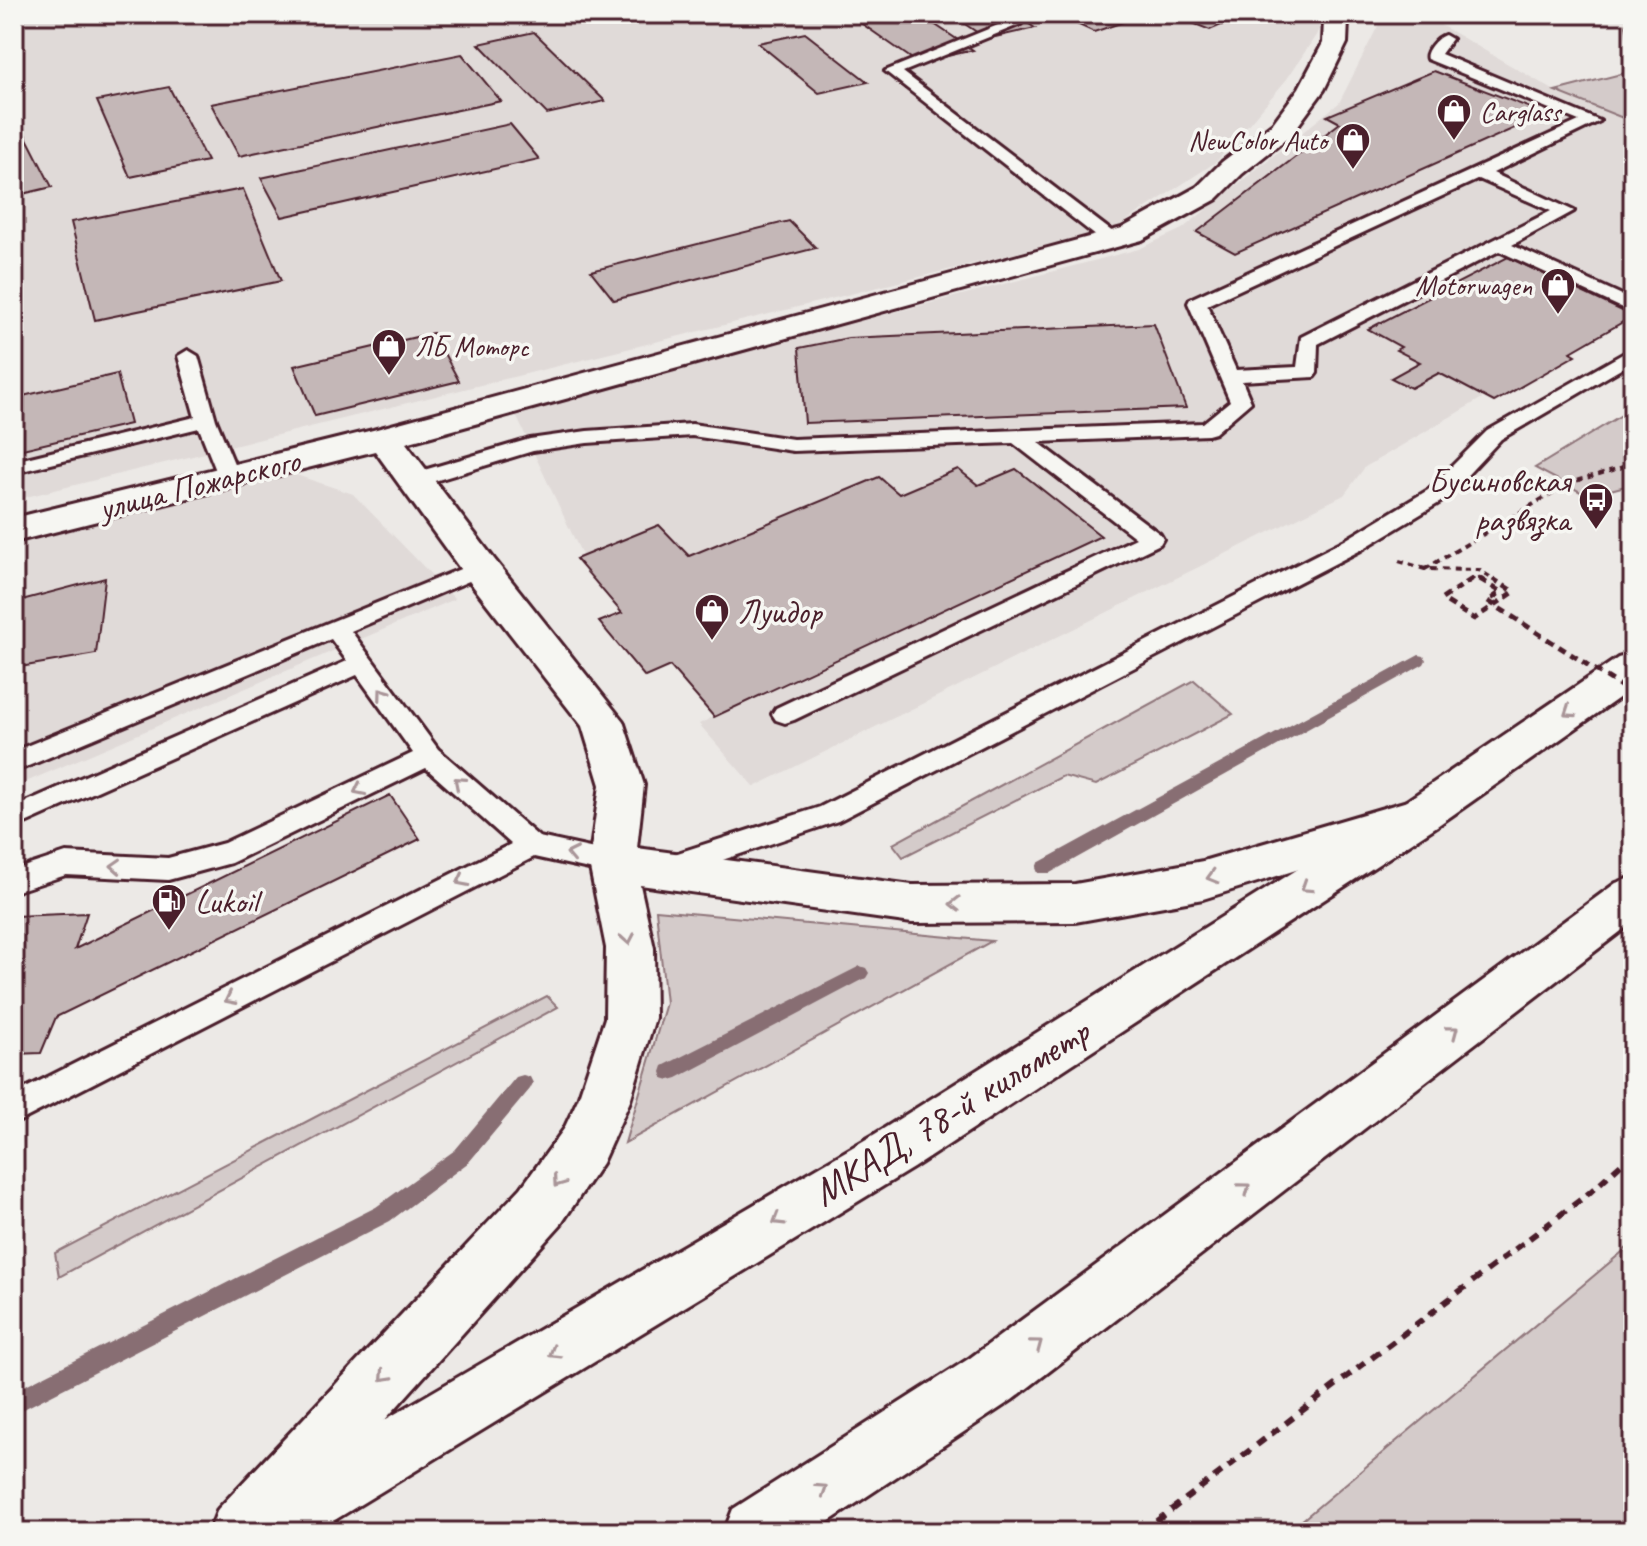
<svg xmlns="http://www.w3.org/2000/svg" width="1647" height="1546" font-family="Caveat,sans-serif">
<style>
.built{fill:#e0dad8}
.green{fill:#d4cbca;stroke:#8f757a;stroke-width:2}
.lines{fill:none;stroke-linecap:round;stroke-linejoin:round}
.stream{fill:#886e73;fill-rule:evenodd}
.building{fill:#c4b7b7;stroke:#4a1f2b;stroke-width:2}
.lane-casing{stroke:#4a1f2b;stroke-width:6}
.street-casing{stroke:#4a1f2b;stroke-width:6}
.highway-casing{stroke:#4a1f2b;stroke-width:6}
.path-far2{stroke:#4a1f2b;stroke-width:4;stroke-dasharray:6 5;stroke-linecap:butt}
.path-far1{stroke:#4a1f2b;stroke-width:5;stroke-dasharray:8 6;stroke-linecap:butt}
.path{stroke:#4a1f2b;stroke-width:6;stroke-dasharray:10 8;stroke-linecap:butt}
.lane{fill:#f6f6f2;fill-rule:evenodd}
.street{fill:#f6f6f2;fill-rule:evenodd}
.highway{fill:#f6f6f2;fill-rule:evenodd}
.path-bridge{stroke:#4a1f2b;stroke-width:5;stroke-dasharray:8 6;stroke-linecap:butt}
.oneway{stroke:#a99598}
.labels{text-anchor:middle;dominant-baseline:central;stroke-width:7;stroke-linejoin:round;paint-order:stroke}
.far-poi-label{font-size:28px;fill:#4a1f2b;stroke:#f6f6f2;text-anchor:start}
.poi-label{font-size:34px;fill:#4a1f2b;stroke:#f6f6f2;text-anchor:start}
.street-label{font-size:34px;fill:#4a1f2b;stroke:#f6f6f2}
.near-street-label{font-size:40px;fill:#4a1f2b;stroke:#f6f6f2}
</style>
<rect width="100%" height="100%" fill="#ece9e6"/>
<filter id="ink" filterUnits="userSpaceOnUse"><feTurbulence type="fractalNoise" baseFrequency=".0125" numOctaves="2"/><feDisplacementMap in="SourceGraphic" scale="16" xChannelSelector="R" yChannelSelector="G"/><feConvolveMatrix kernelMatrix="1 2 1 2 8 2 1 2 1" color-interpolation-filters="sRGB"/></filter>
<g filter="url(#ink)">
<path class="built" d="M14 14H1313L1322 26 1287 79 1216 162 1114 229 14 500Z
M1384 14 1425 16 1555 91 1633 122V316L1572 352 1576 355 1494 402 1484 397 1365 467 1344 495 754 787 699 724 713 717 670 666 645 677 599 622 622 612 583 557 514 411 1139 249 1182 229 1339 103Z
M293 474 353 494 455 599 14 787V545Z"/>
<path class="green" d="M1626 25H1633V122L1555 91 1625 73 1630 52Z
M1633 408V484L1588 496 1535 468Z
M1194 680 1233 714 1096 785 1063 776 903 857 893 844Z
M656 910 992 941 625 1143 666 1003Z
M547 996 558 1007 59 1277 55 1253Z
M1633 1243V1519L1620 1532H1288Z"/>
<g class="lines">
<path class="stream" d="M1419 655 1424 656 1426 660 1424 664 1050 873H1038L1036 868 1038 863Z
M860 966 866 968 869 973 866 978 677 1078 670 1080 663 1078 661 1072 663 1066Z
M523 1075 530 1077 533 1083 530 1089 469 1162 390 1221 14 1414V1391L376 1207 455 1150 516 1077Z"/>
</g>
<path class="building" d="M848 14H919L973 50 918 63Z
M950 14H1014L1035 28 987 39Z
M1055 14H1147L1094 32Z
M1170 14H1243L1245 15 1210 30Z
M534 32 605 101 547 114 479 44Z
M805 33 868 82 819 93 758 43Z
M462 54 501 101 239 156 211 104Z
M1434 71 1546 114 1235 253 1197 232 1340 123 1327 116Z
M169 87 207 161 130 177 97 101Z
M14 113 52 187 14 196Z
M510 124 539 159 282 217 261 178Z
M243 189 281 281 95 320 71 222Z
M789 221 816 248 614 300 591 271Z
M1508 257 1633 316 1571 352 1576 355 1494 402 1439 373 1411 388 1391 378 1420 362 1396 350 1401 347 1368 329Z
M1154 324 1186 408 805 423 799 348 848 338Z
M433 333 459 381 315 416 294 366Z
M117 374 130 424 14 451V398Z
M958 469 978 485 1016 469 1101 536 714 717 670 666 645 677 599 622 622 613 576 559 659 525 689 556 879 477 899 494Z
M105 578 96 654 14 668V602Z
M390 795 420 839 56 1017 41 1053 14 1054V916L87 913 75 949Z"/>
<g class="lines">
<defs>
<path id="lane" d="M992 14H1008L1021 24 903 72 1118 236 1121 240 1118 244H1106L885 71 1003 23Z
M1445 35 1452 39 1441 54 1600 121 1493 173 1574 211 1512 245 1633 300V313L1499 251 1318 344 1317 373 1314 377 1242 381 1251 402 1215 433 1208 435 1038 442 1160 534 1163 539 1160 544 794 720 785 723 776 720 772 714 776 708 1136 538 1013 443 793 451 692 436 587 443 533 451 415 487 404 480 407 475 530 439 587 431 692 424 793 439 1203 423 1230 401 1188 303 1190 299 1579 121 1427 59C1424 52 1437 37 1445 35ZM1479 179 1551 211 1301 337 1297 367 1236 370 1207 305Z
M1633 348V362L1501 439 1444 500 1361 550 838 821 669 878 659 875 655 867 659 859 820 807 1345 540 1428 490 1487 431Z
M188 350 198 356 216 420 240 478 237 483H221L199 428 14 473V461L195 417 178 356Z
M480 561 488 563 491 568 488 573 351 631 438 749 539 837 622 855 626 863 622 871 612 874 534 857 14 1124V1094L511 844 426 768 231 863 168 880 66 875 14 892V870L66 853 168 858 224 843 413 753 357 675 14 828V807L347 661 331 639 14 772V751Z"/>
<path id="street" d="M1320 14H1344L1348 20 1347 43 1324 90 1291 135 1242 174 1217 199 1142 240 406 443 494 559 623 721 644 785 637 848 912 885 1075 884 1203 861 1411 800 1427 805 1434 817 1427 829 1203 899 1075 922 912 923 640 885 654 948 655 1018 630 1101 602 1163 561 1224 284 1532H209L218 1509 521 1188 564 1129 578 1099 605 1018 606 948 589 863 600 785 582 726 466 577 375 451 14 542V518L373 430 1122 228 1197 187 1222 162 1273 123 1299 88 1323 43 1324 20Z"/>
<path id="highway" d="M1633 654V688L1437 826 913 1168 315 1532H223L232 1509 875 1134 1405 802 1618 658Z
M1633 877V922L1012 1400 813 1532H724L733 1509 970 1358 1616 883Z"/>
</defs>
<use href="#lane" class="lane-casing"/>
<use href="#street" class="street-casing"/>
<use href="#highway" class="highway-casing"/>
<path class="path-far2" d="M1399 561 1425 569 1479 570 1496 581
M1425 569 1569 483 1633 464
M1469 581 1476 576 1484 581"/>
<path class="path-far1" d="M1472 579 1442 599 1474 619 1514 592 1493 579
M1480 579 1501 592 1488 601"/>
<path class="path" d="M1142 1532 1588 1194 1633 1153"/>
<use href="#lane" class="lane"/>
<use href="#street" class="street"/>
<use href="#highway" class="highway"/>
<path class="path-bridge" d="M1488 601 1633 694"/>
</g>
<defs><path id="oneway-chevron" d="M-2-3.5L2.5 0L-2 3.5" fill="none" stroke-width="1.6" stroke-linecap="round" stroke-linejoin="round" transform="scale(2)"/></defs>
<g class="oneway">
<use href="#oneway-chevron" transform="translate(383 693) rotate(-126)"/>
<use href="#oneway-chevron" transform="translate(1569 712) rotate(146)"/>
<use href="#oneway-chevron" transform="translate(459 782) rotate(-139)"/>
<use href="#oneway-chevron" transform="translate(359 790) rotate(154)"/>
<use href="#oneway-chevron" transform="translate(572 854) rotate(-168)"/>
<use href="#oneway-chevron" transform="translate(116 866) rotate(-177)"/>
<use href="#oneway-chevron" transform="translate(1212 877) rotate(164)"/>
<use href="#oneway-chevron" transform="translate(462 881) rotate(153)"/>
<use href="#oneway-chevron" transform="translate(1306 887) rotate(147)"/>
<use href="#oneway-chevron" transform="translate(955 904) rotate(180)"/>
<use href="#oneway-chevron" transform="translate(628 939) rotate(80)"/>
<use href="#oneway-chevron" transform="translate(230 999) rotate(153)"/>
<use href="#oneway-chevron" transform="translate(1453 1031) rotate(-37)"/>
<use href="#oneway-chevron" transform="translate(558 1182) rotate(125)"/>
<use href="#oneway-chevron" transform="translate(1245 1188) rotate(-37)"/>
<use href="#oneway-chevron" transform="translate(778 1220) rotate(149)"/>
<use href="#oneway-chevron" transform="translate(1037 1344) rotate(-37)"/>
<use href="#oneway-chevron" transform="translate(554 1353) rotate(149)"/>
<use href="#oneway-chevron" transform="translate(385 1376) rotate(133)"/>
<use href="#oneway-chevron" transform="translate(822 1489) rotate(-33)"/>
</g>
</g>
<defs>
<symbol id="shop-pin" viewBox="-11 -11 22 30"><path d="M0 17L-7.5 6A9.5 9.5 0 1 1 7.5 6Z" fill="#4a1f2b" stroke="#f6f6f2"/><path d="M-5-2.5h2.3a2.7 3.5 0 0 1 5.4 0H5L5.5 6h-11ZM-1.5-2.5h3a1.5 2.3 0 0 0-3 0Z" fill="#fff"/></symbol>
<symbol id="bus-pin" viewBox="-11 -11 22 30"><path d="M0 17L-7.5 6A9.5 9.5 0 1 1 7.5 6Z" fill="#4a1f2b" stroke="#f6f6f2"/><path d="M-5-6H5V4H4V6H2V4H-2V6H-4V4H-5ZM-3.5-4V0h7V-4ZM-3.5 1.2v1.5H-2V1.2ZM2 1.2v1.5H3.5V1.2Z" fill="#fff"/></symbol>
<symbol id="fuel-pin" viewBox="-11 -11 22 30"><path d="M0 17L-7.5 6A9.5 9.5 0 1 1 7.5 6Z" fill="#4a1f2b" stroke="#f6f6f2"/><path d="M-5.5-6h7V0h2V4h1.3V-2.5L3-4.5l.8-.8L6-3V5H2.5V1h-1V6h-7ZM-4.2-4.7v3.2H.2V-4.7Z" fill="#fff"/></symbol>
</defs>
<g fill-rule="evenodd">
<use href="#shop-pin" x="1434" y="91" width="40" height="54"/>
<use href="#shop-pin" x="1333" y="120" width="40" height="54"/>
<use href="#shop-pin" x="1538" y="265" width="40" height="54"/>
<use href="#shop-pin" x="369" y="326" width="40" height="54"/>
<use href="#bus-pin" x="1576" y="480" width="40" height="54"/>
<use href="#shop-pin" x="692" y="591" width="40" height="54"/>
<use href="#fuel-pin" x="149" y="881" width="40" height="54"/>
</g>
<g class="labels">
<g class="far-poi-label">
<text x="1480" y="111">Carglass</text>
<text x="1327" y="140" text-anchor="end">NewColor Auto</text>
<text x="1532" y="285" text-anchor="end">Motorwagen</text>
<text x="415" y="346">ЛБ Моторс</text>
</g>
<g class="poi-label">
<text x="1570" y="480" text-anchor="end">Бусиновская<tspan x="1570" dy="39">развязка</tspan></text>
<text x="738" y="611">Луидор</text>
<text x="195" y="901">Lukoil</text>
</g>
<g class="street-label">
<text transform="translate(199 484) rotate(-14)">улица Пожарского</text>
</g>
<g class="near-street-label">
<text transform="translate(951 1112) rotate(-32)">МКАД, 78-й километр</text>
</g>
</g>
<rect width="1647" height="1546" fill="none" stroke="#f6f6f2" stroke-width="48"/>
<rect x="24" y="24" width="1599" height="1498" fill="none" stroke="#4a1f2b" stroke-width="3" filter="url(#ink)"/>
</svg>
